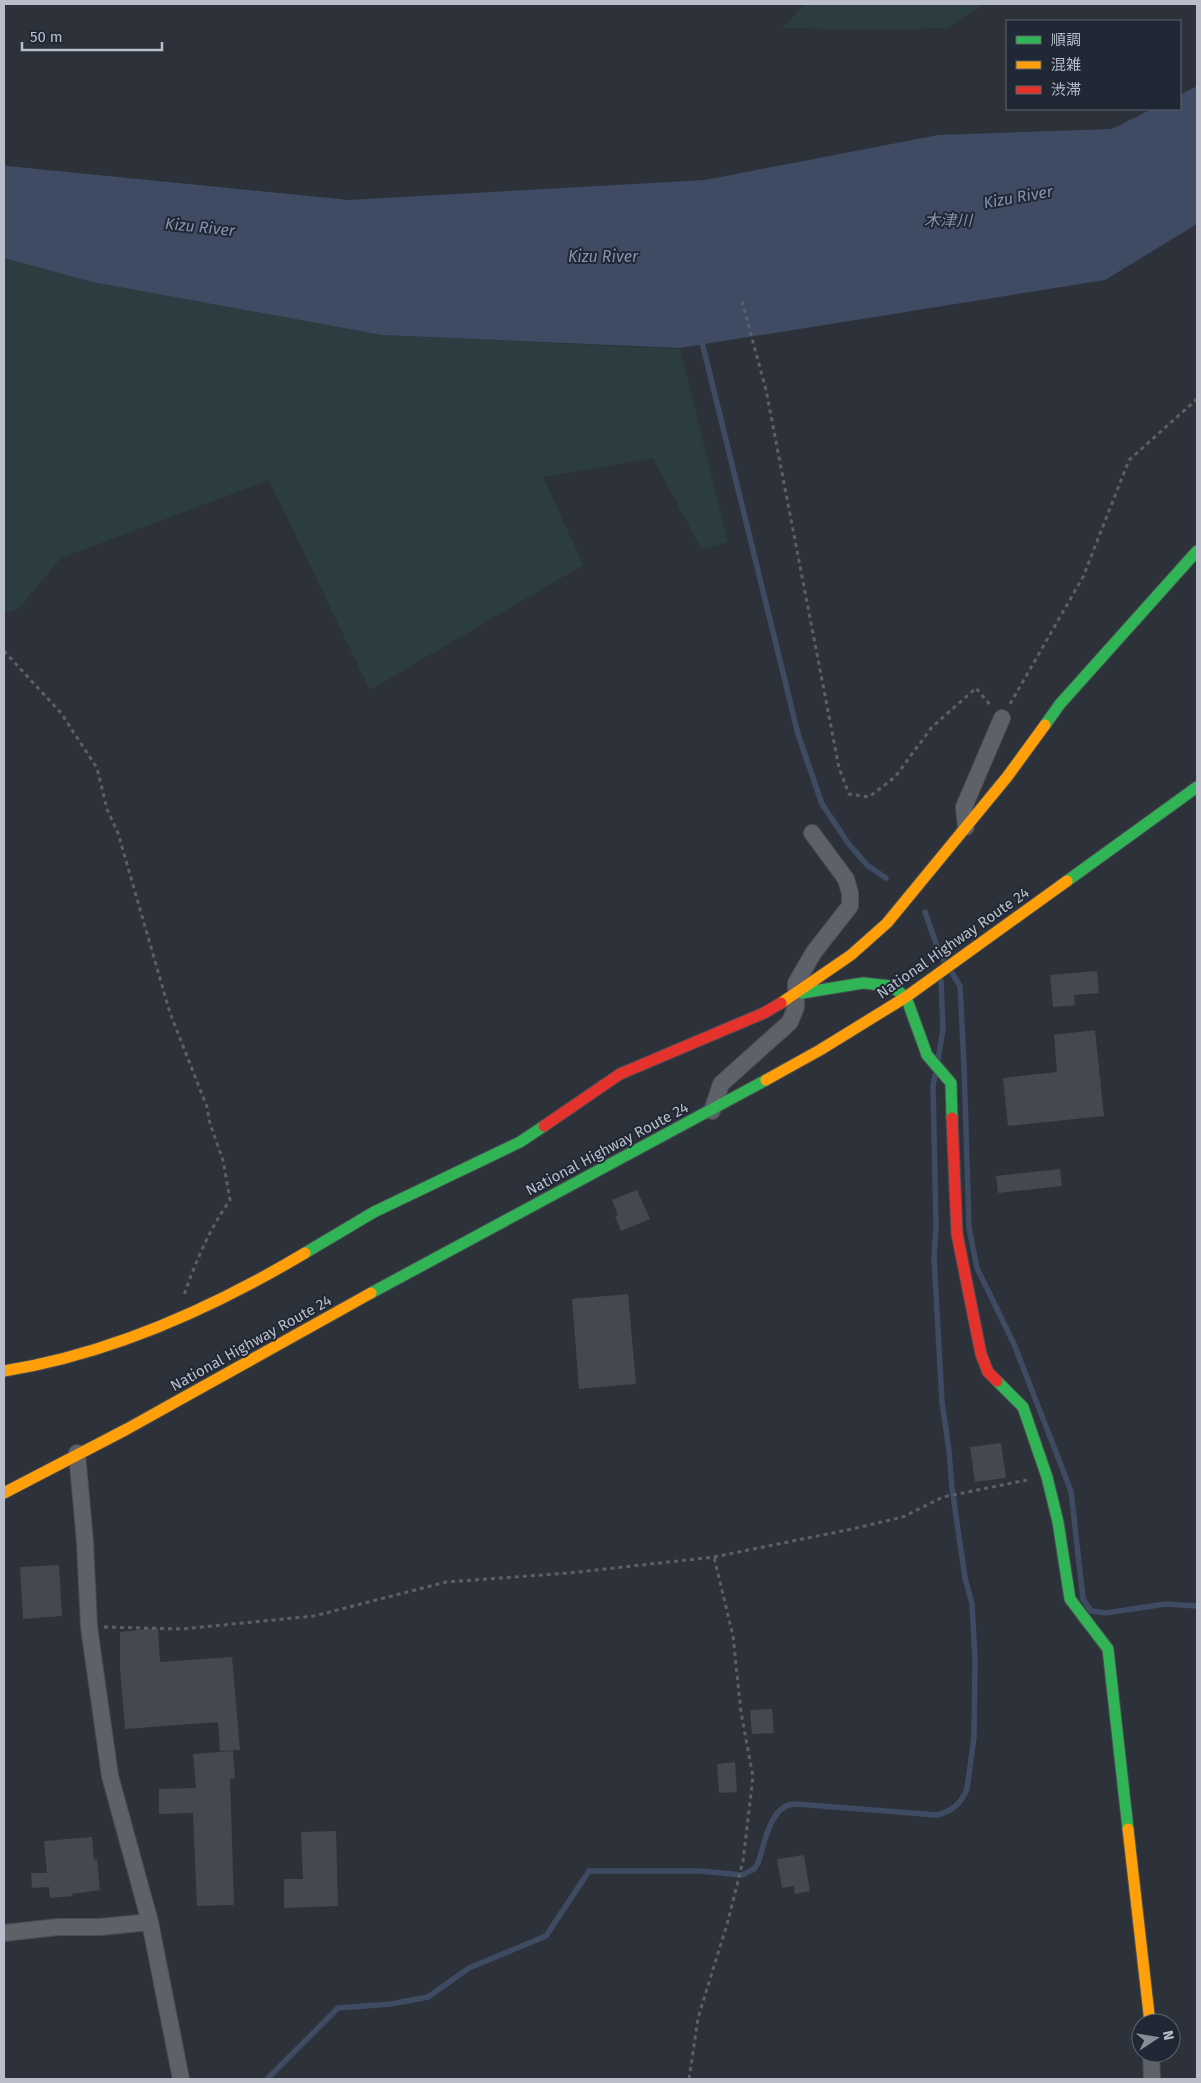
<svg xmlns="http://www.w3.org/2000/svg" width="1201" height="2083" font-family="'Fira Sans','Noto Sans JP',sans-serif">
<style>
.green{fill:#2b3d40}
.water{fill:#3e4b63}
.lines{fill:none;stroke-linecap:round;stroke-linejoin:round}
.stream{stroke:#3e4b63;stroke-width:5.5}
.building{fill:#44484f}
.street-casing{stroke:#494d53;stroke-width:18}
.fast-casing{stroke:#494d53;stroke-width:13}
.slow-casing{stroke:#494d53;stroke-width:13}
.jam-casing{stroke:#494d53;stroke-width:13}
.path{stroke:#5b6065;stroke-width:3;stroke-dasharray:4 4;stroke-linecap:butt}
.street{stroke:#5e6168;stroke-width:16}
.fast{stroke:#30b455;stroke-width:11}
.slow{stroke:#ff9f0a;stroke-width:11}
.jam{stroke:#e5322d;stroke-width:11}
.labels{text-anchor:middle;dominant-baseline:central;stroke-width:4;stroke-linejoin:round;paint-order:stroke}
.street-label{font-size:15px;fill:#b9beca;stroke:#212835}
.water-label{font-size:16px;font-style:italic;fill:#8393ae;stroke:#212835}
</style>
<rect width="100%" height="100%" fill="#2d323a"/>
<path class="green" d="M804 4H984L947 28 877 30 783 28Z
M4 258 92 282 382 335 680 349 728 542 702 550 653 458 543 477 583 565 370 690 269 480 61 558 18 609 4 613Z"/>
<path class="water" d="M1197 86V224L1105 280 680 348 382 335 92 282 4 258V163L7 166 349 200 705 180 938 135 1112 129 1152 109H1180V95Z"/>
<g class="lines">
<path class="stream" d="M701 338 798 734 822 804 848 843 867 865 886 878
M925 912 940 955 944 961
M952 973 960 986 964 1066 969 1228 977 1268 1014 1344 1071 1491 1083 1599 1091 1611 1106 1613 1165 1604 1197 1606
M938 1059 943 1029 941 981
M267 2079 338 2008 391 2004 428 1997 469 1968 546 1936 589 1871H700L742 1875 754 1869 758 1863C765 1843 770 1804 796 1804L937 1815C952 1811 961 1804 967 1789L974 1737 975 1659 972 1604 965 1578 952 1488 949 1451 942 1402 934 1257 936 1227 933 1086 935 1075"/>
</g>
<path class="building" d="M1097 971 1099 993 1074 995 1075 1005 1053 1007 1050 975Z
M1095 1030 1104 1116 1008 1126 1003 1078 1057 1072 1054 1035Z
M1060 1169 1062 1186 998 1193 996 1176Z
M637 1190 650 1219 621 1231 615 1216 618 1215 612 1200Z
M628 1294 636 1384 579 1389 572 1299Z
M1001 1443 1006 1478 975 1482 970 1447Z
M59 1565 62 1616 23 1619 20 1567Z
M158 1628 160 1662 232 1657 240 1750 220 1751 218 1722 125 1729 120 1669V1632Z
M772 1709 774 1733 752 1734 750 1710Z
M233 1751 235 1778 230 1779 234 1905 197 1906 193 1813 159 1814V1789L196 1788 193 1754Z
M735 1762 737 1792 719 1793 717 1764Z
M336 1831 338 1906 284 1908V1879H303L301 1832Z
M92 1837 94 1860 97 1859 100 1890 72 1894 73 1896 50 1898 49 1887 32 1888 31 1873H47L44 1841Z
M804 1855 810 1891 795 1894 794 1886 782 1888 777 1859Z"/>
<g class="lines">
<defs>
<path id="street" d="M966 827 964 807 1002 718
M712 1111 721 1084 790 1022 796 1007V983L814 952 850 906V893L846 879 812 833
M77 1453 85 1542 89 1627 110 1776 150 1922 181 2079
M4 1933 58 1927H100L150 1922
M1151 2053 1152 2079"/>
<path id="fast" d="M1045 725 1060 704 1197 551
M1067 881 1197 787
M802 993 863 983 891 986 906 997 927 1055 951 1083 952 1118
M305 1253 374 1212 520 1142 544 1126
M371 1293 766 1080
M997 1381 1023 1407 1047 1477 1058 1522 1070 1599 1108 1649 1128 1829"/>
<path id="slow" d="M781 1003 851 955 887 923 1007 777 1045 725
M766 1080 820 1050 906 997 1067 881
M4 1371C111 1354 213 1308 305 1253
M4 1493 127 1429 371 1293
M1128 1829 1150 2023"/>
<path id="jam" d="M952 1118 957 1234 981 1354 988 1372 997 1381
M544 1126 620 1074 764 1013 781 1003"/>
</defs>
<use href="#street" class="street-casing"/>
<use href="#fast" class="fast-casing"/>
<use href="#slow" class="slow-casing"/>
<use href="#jam" class="jam-casing"/>
<path class="path" d="M742 301 766 390 839 768 849 794 869 797 895 777 932 727 976 688 991 706
M4 651 61 713 97 768 107 809 118 833 170 1013 207 1107 210 1124 223 1160 230 1200C209 1230 196 1261 184 1295
M1010 704 1083 577 1129 460 1197 399
M104 1627 182 1629 314 1616 446 1582 569 1573 714 1557 852 1529 903 1517 943 1497 1027 1480
M689 2079 698 2018 728 1921 743 1861 753 1777 741 1712 733 1636 714 1557"/>
<use href="#street" class="street"/>
<use href="#fast" class="fast"/>
<use href="#slow" class="slow"/>
<use href="#jam" class="jam"/>
</g>
<g class="labels">
<g class="street-label">
<text transform="translate(953 943) rotate(-35)">National Highway Route 24</text>
<text transform="translate(607 1149) rotate(-28)">National Highway Route 24</text>
<text transform="translate(251 1343) rotate(-29)">National Highway Route 24</text>
</g>
<g class="water-label">
<text transform="translate(1018 197) rotate(-10)">Kizu River</text>
<text x="948" y="220">木津川</text>
<text transform="translate(200 227) rotate(6)">Kizu River</text>
<text x="603" y="256">Kizu River</text>
</g>
</g>
<rect width="1201" height="2083" fill="none" stroke="#b9beca" stroke-width="10"/>
<rect x="1006" y="20" width="175" height="90" fill="#212835" stroke="#5e6471"/>
<rect x="1016" y="36" width="25" height="8" fill="#30b455" stroke="#5e6471"/>
<text x="1051" y="45" font-size="15" fill="#b9beca">順調</text>
<rect x="1016" y="61" width="25" height="8" fill="#ff9f0a" stroke="#5e6471"/>
<text x="1051" y="70" font-size="15" fill="#b9beca">混雑</text>
<rect x="1016" y="86" width="25" height="8" fill="#e5322d" stroke="#5e6471"/>
<text x="1051" y="95" font-size="15" fill="#b9beca">渋滞</text>
<g transform="translate(1156 2038) rotate(78)"><circle r="24" fill="#212835" stroke="#5e6471"/>
<path d="M0-4L9 19L0 12L-9 19Z" fill="#888d98"/>
<text y="-8" font-size="14" font-weight="bold" text-anchor="middle" fill="#b9beca">N</text>
</g>
<path d="M22 42v8h140v-8" fill="none" stroke="#b9beca" stroke-width="2.5"/>
<text x="30" y="42" font-size="15" fill="#b9beca" stroke="#212835" stroke-width="4" paint-order="stroke">50 m</text>
</svg>
